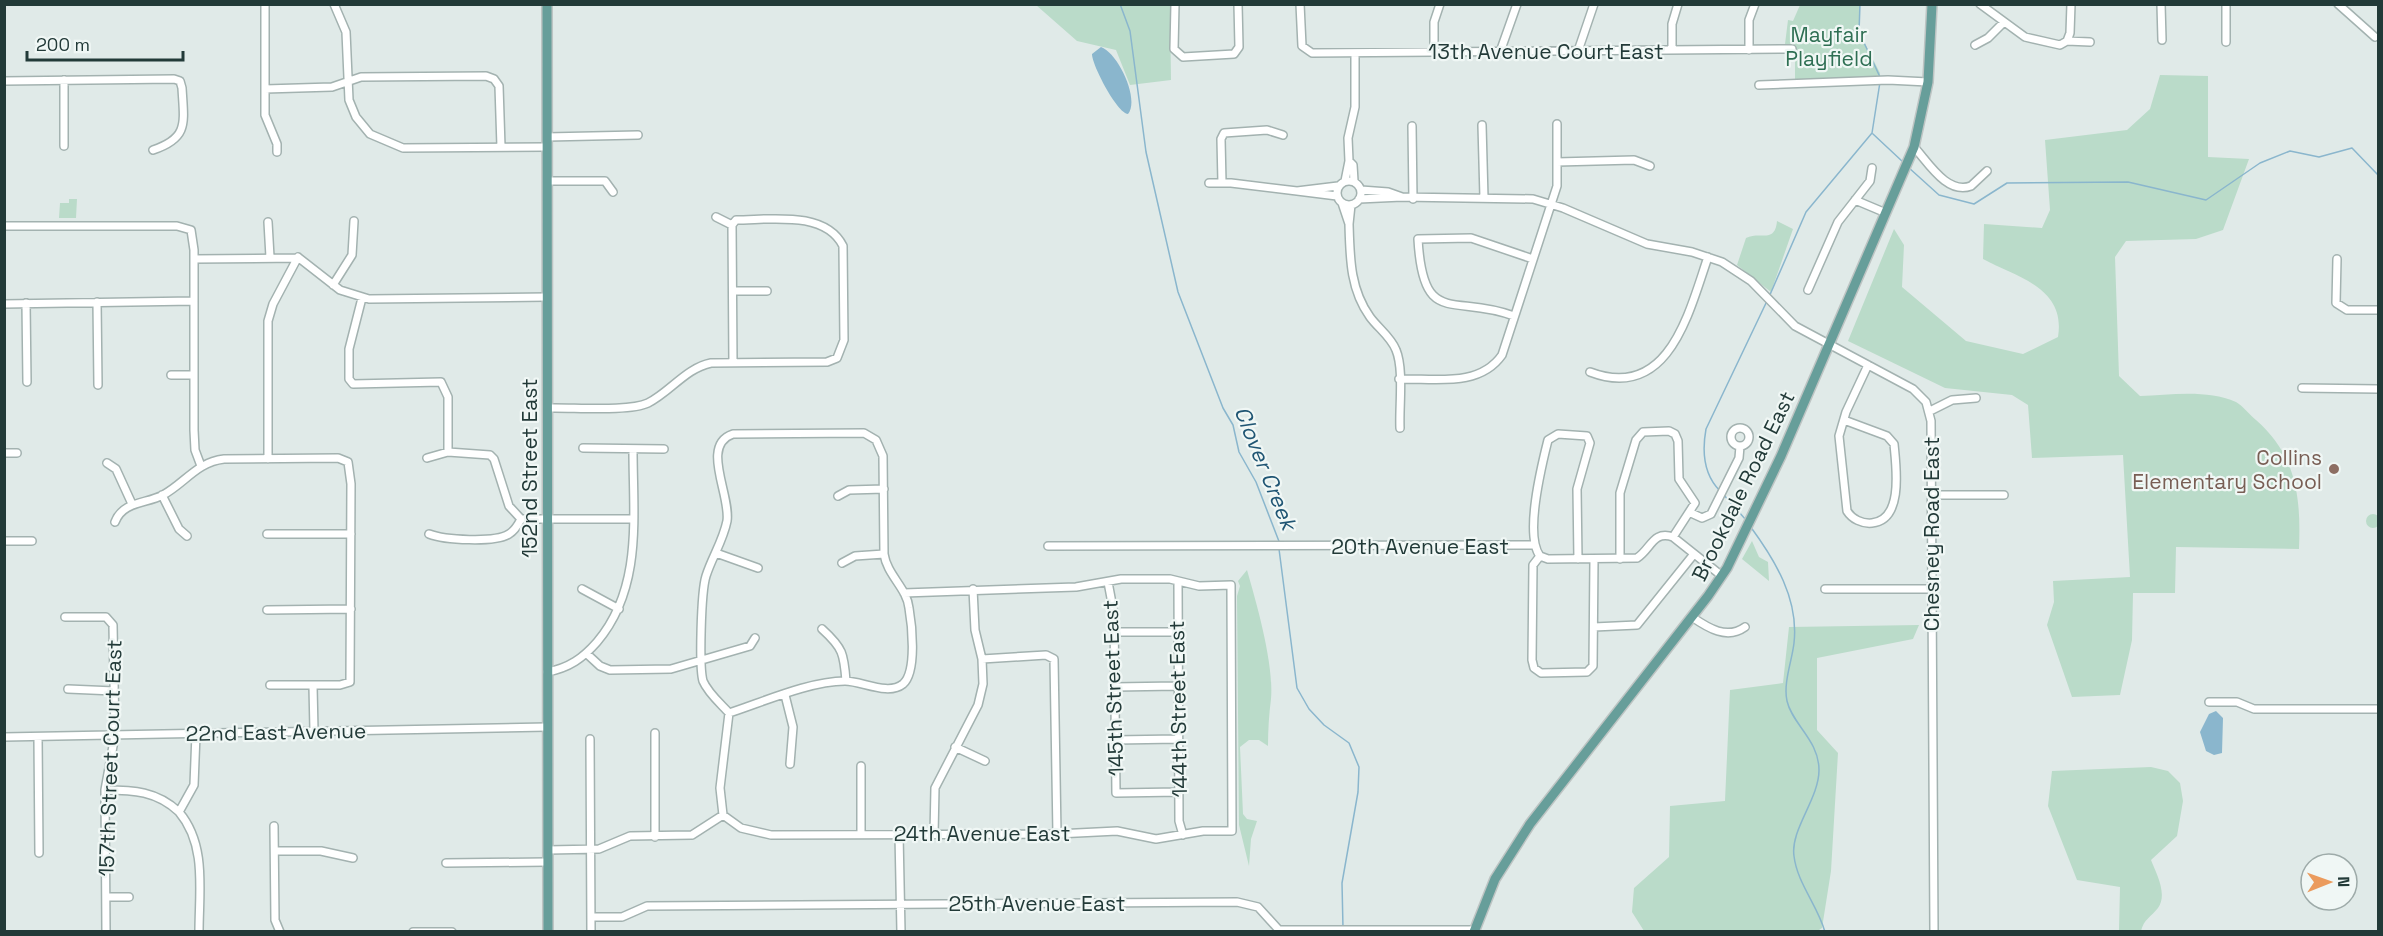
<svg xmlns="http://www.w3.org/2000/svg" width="2383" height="936" font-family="'Space Grotesk',sans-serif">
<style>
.green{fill:#badbc9}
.water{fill:#8ab6cd}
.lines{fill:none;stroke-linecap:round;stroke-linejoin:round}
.stream{stroke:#8ab6cd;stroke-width:1.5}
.minor-casing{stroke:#a3b2b0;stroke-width:10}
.major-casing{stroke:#bdc4c3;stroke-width:12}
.minor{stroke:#fff;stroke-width:7}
.major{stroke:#679e9a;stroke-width:9}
.education-dot{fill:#8d6e63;stroke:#f0f7f5;stroke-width:2}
.labels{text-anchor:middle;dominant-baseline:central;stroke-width:4.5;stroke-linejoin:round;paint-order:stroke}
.park-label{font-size:21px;fill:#2e6f53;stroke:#f0f7f5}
.street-label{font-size:21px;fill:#223a38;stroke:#f0f7f5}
.education-label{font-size:21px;fill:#785e54;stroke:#f0f7f5;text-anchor:end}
.water-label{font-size:22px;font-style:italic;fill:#1f5573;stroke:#f0f7f5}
</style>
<rect width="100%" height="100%" fill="#e0eae8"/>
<path class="green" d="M1036 5H1170L1171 80 1130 85 1116 50 1077 41Z
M1800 5H1860L1859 32 1880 73V79L1795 80V45L1785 44 1788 20 1793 21Z
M2160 75 2208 76V157L2249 159 2223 230 2196 239 2126 241 2115 257 2119 376 2140 396C2170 395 2207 389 2236 402 2243 406 2250 415 2256 420 2297 456 2301 498 2299 549L2176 547 2175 593H2133L2132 640 2120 695 2072 697 2047 625 2054 602 2053 581 2130 577 2123 455 2032 458 2028 405 2012 395 1945 388 1848 341 1894 229 1904 245 1902 287 1966 341 2023 354 2058 337C2066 288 2019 278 1983 259L1984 224 2042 228 2050 210 2045 140 2127 130 2150 109Z
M69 199H77L76 218H59L60 203H69Z
M1777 221 1793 229 1771 292 1737 265 1746 238C1760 231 1775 244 1777 221Z
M2366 521a7 7 0 1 1 14 0a7 7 0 1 1-14 0Z
M1752 541 1759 557 1768 562 1769 581 1742 559Z
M1247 570C1257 605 1274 664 1271 699 1269 714 1268 730 1268 746L1259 740H1249L1240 747 1243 814 1247 819 1257 821 1251 839 1249 866 1239 825 1237 596 1240 586 1238 581Z
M1919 625 1913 639 1817 658V730L1838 753 1831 871 1822 928 1816 932 1644 931 1632 912 1634 888 1669 857 1670 806 1725 801 1730 690 1783 683 1789 627Z
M2151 767 2168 771 2180 783 2183 801 2177 836 2151 860C2156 873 2168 894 2158 908 2151 917 2144 919 2141 931H2093L2119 930 2120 887 2077 880 2048 806 2052 771Z"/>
<path class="water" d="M1101 47C1118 53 1140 99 1128 114 1117 113 1092 65 1092 54Z
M2216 711 2223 718 2222 753 2214 755 2206 751 2200 732 2209 714Z"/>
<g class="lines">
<path class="stream" d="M1120 4 1130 31 1146 152 1178 292 1223 408 1233 425 1239 452 1256 482 1280 544
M1860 4 1859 32 1880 77
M1873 134 1903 162
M1908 167 1939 195 1974 204 2007 183 2128 182 2206 200 2260 163 2290 151 2319 157 2352 148 2378 175
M1769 297 1806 212 1872 133 1880 82
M1720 491C1703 474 1702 451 1706 429L1767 301
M1723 494 1746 520
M1750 526C1775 560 1799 599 1794 643 1792 661 1783 683 1787 701 1792 724 1819 740 1819 770 1819 799 1790 830 1794 856 1797 883 1818 906 1825 932
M1279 549 1297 688 1309 709 1324 725 1349 743 1359 767 1358 792 1342 883 1343 928"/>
<defs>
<path id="minor" d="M265 4V115L277 144V152
M334 4 346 32 349 100 356 117 370 134 403 148 546 147
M1175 4 1174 49 1183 57 1234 54 1239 47 1238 4
M1300 4 1302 46 1312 53 1792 49
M1980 4 2025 37 2060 45 2067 41 2090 42
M2161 4 2162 40
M2226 4V42
M2338 4 2375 37
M2067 41 2070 33 2071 4
M1975 45 1988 38 2004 22
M1672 50V24L1678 4
M1749 50V20L1755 4
M1578 51 1594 4
M1434 52V22L1440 4
M1500 52 1517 4
M64 80V146
M4 81 174 79 180 81 182 88C184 123 189 138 153 150
M1759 85 1888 80 1928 82
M265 89 332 87 361 77 486 76 494 79 499 86 501 147
M1482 125 1484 198
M1412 126 1413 199
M547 137 638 135
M1914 147C1928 162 1947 195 1971 186L1987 171
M1349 161 1348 138 1355 107V53
M1557 162 1634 160 1650 166
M1337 193a12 12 0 1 1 24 0a12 12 0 1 1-24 0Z
M547 181H605L613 192
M1345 181 1349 161 1353 165 1354 181
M1209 183H1231L1297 191
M1222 183 1221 139 1224 133 1267 130 1283 135
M1337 196 1297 191 1338 186
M1402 197 1533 199 1563 208 1647 244 1692 252 1722 262 1751 281 1795 326 1913 389 1926 402 1931 421 1934 932
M1359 199 1402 197 1388 192 1361 190
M1855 200 1886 213
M1342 203 1349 224 1351 205
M716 217 732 225
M268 222 270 257
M1349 224C1350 258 1350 289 1370 317 1378 328 1391 337 1396 350 1404 369 1399 406 1400 428
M732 225 733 363
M4 226H177L191 230 194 250V430L195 450 201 466
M194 259 299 258 340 290 369 299 547 297
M2337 259 2336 303 2347 310H2378
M333 285 352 255 354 221
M1808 290 1838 222 1870 181 1872 168
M733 291H767
M362 298 349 349V379L353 384 441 382 448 397V452
M97 302 98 385
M26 303 27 382
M4 304 194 301
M1514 316C1454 293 1423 329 1418 239L1471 238 1533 259
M1590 372C1669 402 1689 312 1708 257
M171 375H194
M1399 379C1434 378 1479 388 1502 355L1557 186V124
M2302 388 2378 389
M547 408C571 407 629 412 648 403 670 392 686 368 711 363L827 362 837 358 844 340 843 246C825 210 769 220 736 220L732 225
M1930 411 1952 400 1976 398
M1844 420 1887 436 1894 444C1896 466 1904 520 1872 523 1862 524 1852 519 1847 511L1839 436 1846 412 1868 365
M1731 437a9 9 0 1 1 18 0a9 9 0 1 1-18 0Z
M583 448 664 449
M4 453H17
M427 458 448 452 490 455 494 459 509 506 521 519
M268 459V321L273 304 298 257
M107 463 116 469 132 504
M162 495 179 529 187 536
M1931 495H2004
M838 496 849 490 884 489
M1691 513 1702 518 1711 514 1739 458 1740 446
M521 519H633
M115 522C123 501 146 504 163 495 185 483 197 462 224 459L338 458 348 462 351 484 350 682 340 685H270
M267 534H351
M429 534C444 540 495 543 509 534 514 531 518 525 521 519
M4 541H32
M1048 546 1535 545
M716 553 758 568
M1540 556 1533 565 1532 660 1534 668 1541 673 1587 672 1593 666 1594 559
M1578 559 1577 489 1590 443 1587 436 1558 434 1548 440C1542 464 1524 535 1540 556L1548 559 1637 558C1651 549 1653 530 1673 537L1722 576
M1620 559V493L1636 440 1643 432 1669 431 1675 434 1678 441 1679 479 1695 503 1673 537
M842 563 855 556 884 554
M1108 582 1114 614 1116 793 1179 792
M1178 582 1179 821 1183 835
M582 589 619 609
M1825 589H1931
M267 610 351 609
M65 617H106L113 625 115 735 105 790 106 932
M1692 617C1708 628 1727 640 1745 627
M1594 627 1637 625 1694 554
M822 629C843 648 844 654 846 681
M1114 632H1177
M587 654 600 666 610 670 671 669 750 646 755 638
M982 659 1046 655 1054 659 1057 834
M547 672C569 668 583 658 597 642 643 588 633 516 633 450
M313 686 314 731
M1115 687 1177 686
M68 689 114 691
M785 695 793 727 790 764
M2209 702H2237L2254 709H2378
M729 713C763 702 810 681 845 681 862 681 888 696 903 684 917 672 912 625 909 608 907 588 887 575 884 554L883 456 876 440 864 433 733 434C700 445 731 495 727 521 723 541 712 557 706 576 701 592 699 667 703 681 708 693 721 704 729 713L720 788 723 815 741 828 771 835 1057 834 1117 831 1156 839 1203 831H1232L1231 585 1199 586 1170 579H1121L1076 587 904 593
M196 734 194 785 179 812C207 845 199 891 199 932
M4 737 547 727
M38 737 39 853
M590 739 591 932
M1115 740 1178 739
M955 747 985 761
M861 766V834
M105 790C133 790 157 791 179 812
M274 826 275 920 280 932
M899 834 901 932
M934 834 935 788 978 705 983 684 982 659 975 630 973 589
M655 837V733
M548 850 599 849 630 836 692 835 723 815
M275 851H321L353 858
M446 863 547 862
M106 897H129
M591 917H622L647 906 1237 902 1258 907 1279 930
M1279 930H1475
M413 932H452"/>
<path id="major" d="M547 4 548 932
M1474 932 1495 879 1530 824 1708 596 1727 568 1781 456 1914 147 1928 82 1932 4"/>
</defs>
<use href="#minor" class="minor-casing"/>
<use href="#major" class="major-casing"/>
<use href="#minor" class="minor"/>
<use href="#major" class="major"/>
</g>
<circle class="education-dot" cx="2334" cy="469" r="6"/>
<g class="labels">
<g class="park-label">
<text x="1829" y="34">Mayfair<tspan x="1829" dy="24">Playfield</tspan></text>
</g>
<g class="street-label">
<text x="1546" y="51">13th Avenue Court East</text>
<text transform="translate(529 468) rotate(-90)">152nd Street East</text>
<text transform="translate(1743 486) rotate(-64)">Brookdale Road East</text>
<text transform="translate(1931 534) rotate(-90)">Chesney Road East</text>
<text x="1420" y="546">20th Avenue East</text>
<text transform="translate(1113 688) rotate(-92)">145th Street East</text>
<text transform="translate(1178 709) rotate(-91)">144th Street East</text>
<text transform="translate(276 732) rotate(-1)">22nd East Avenue</text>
<text transform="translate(110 758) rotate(-88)">157th Street Court East</text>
<text x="982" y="833">24th Avenue East</text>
<text x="1037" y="903">25th Avenue East</text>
</g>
<g class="education-label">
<text x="2322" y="457">Collins<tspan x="2322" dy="24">Elementary School</tspan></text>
</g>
<g class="water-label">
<text transform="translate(1266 468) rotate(68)">Clover Creek</text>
</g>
</g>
<rect width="2383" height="936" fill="none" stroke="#223a38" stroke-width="12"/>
<g transform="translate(2329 882) rotate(89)"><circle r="28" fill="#f0f7f5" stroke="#9eaba9" stroke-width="1.5"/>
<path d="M0-4.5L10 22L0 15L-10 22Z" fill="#eb9b5d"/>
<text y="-9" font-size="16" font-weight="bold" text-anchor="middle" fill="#223a38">N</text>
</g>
<path d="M27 51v9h156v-9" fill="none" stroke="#223a38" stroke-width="3"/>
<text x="36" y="51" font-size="18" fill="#223a38" stroke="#f0f7f5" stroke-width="4.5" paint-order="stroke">200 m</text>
</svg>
